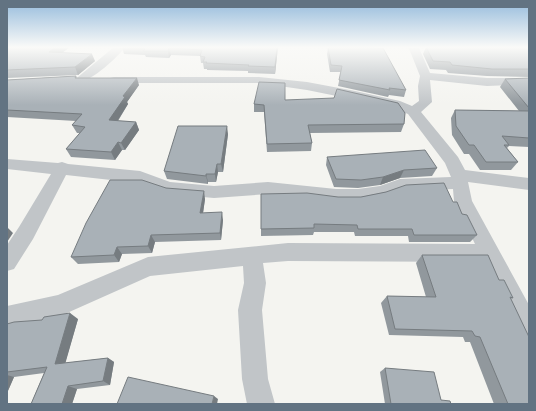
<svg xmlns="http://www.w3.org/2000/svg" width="536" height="411" font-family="'PT Sans',sans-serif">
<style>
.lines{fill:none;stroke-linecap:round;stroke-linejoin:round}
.minor{fill:#c1c5c8;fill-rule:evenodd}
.wall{fill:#91989d}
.shaded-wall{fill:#767c80}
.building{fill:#a9b1b7;stroke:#767c80}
</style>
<rect width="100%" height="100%" fill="#f4f4f0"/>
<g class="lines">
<path class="minor" d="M114 47H125C118 57 89 84 78 81L76 79 78 77Z
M407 47 419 48 430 73 487 78H529V84L487 86 430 80 432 102 421 112 458 157 465 170 529 178V190L468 182 472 201 529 305V337L520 334 510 317 483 262 288 261 263 263 266 283 262 310 268 379 275 404H247L242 379 238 310 244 283 243 266 150 276 58 317 7 330V306L58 295 148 257 288 243 475 244 454 201 453 189 402 191 382 198 358 203H336L268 194 214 198 169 194 138 183 66 175 33 239 14 269 7 271V245L19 227 51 174 7 169V159L58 163 62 162 68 164 140 171 170 182 214 186 268 182 336 189H358L380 186 400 179 451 177 445 163 408 114 391 107 307 90 259 83H114L110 82 108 80 110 78 114 77H259L307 82 355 91 400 101 412 106 419 101 418 86 420 76 410 51Z"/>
</g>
<path class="wall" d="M7 47H70L62 53 95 61 78 75 7 78Z
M122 47H278L275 74 248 73V71L207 70V69H204L203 63H201L200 56 171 55 169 58 146 57 145 55 124 54Z
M328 47 406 90 404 97 389 95 388 97 338 86 341 72H330L327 54Z
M426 47H529V77L487 76 448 73 446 70 430 69 423 54Z
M76 76 77 78 139 85 127 102 128 104 118 121 136 122 139 130 125 150H122L115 160 71 157 66 149 80 133H77L72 125 76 121 7 117V80Z
M529 78V147L509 146 507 148 518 162 511 170H480L469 154H464L452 135 451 118 455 110 519 111 500 87 505 79Z
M285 100 404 124 401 132 310 133 312 143 311 151 267 152 264 112H254V104Z
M228 134 223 172H218L216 182H208V184L167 179 164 171Z
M327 157 437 168 432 176 400 178 380 185 358 188 334 187 326 165Z
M166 188 205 199 203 213 223 220 221 240 155 242 152 253 122 254 119 262 78 264 71 257Z
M386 192 453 202 462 214 477 235 470 242H409L408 236H355L354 232H314L313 235 261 236V229L338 197H361Z
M422 255 499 280 513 298 510 299 529 404H494L470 342H465L463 337 389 335 381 303 387 296 426 297 416 263Z
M78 319 65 363 108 358 114 362 110 385 77 389 72 404H31L44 373 14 377 7 393V324Z
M385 368 441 400 451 404H385L380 372Z"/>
<path class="shaded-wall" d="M56 47H70L53 59 49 52Z
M277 47H278L275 74V67Z
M169 48 171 55 169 58 168 51Z
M92 54 95 61 78 75 75 67Z
M137 78 139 85 127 102 128 104 113 128 109 120 123 96Z
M136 122 139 130 125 150 121 143Z
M227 126 228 134 223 172 221 164Z
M118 142 122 150 115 160 111 152Z
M217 164 218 172 216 182 215 174Z
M404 170 400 178 380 185 383 177Z
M206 174 208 182V184L206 176Z
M204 191 205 199 202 220 200 213Z
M222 212 223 220 221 240 220 233Z
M7 227 13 233 7 242Z
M151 235 155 242 152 253 148 246Z
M117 247 122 254 119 262 114 255Z
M70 313 78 319 64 368 55 364Z
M108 358 114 362 110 385 103 381Z
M7 375 14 377 7 393Z
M68 386 77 389 72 404H62Z
M214 396 218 399 217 404H212Z"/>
<path class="building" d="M7 47H56L49 52 92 54 75 67 7 70Z
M122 47H277L275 67 248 66 249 65 206 63 207 62H203L205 57 200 56 202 50 169 48 168 51H143L145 49Z
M328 47 383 48 406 90 389 88 390 90 339 80 342 66 331 65Z
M426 47H529V69H492L452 65 450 62 433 61Z
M76 76 75 78H137L123 96 125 97 109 120 136 122 121 143 118 142 111 152 66 149 85 127 72 125 82 114 7 110V80Z
M529 78V108L505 79Z
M259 82 285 83V100L334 98 337 89 398 103 405 113 404 124 308 125 312 143 267 144 264 105 254 104Z
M455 110 529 111V138L502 136 509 145H504L518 162H486L474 145H469L456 126Z
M178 126H227L221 164H217L215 174H206V176L164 171Z
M425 150 437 168 404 170 383 177 361 180 336 179 327 157Z
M110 180H142L166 188 204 191 200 213 222 212 220 233 151 235 148 246 117 247 114 255 71 257 86 223Z
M444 183 453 202H457L462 214 467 215 477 235H414L412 229H358L357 225 314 224V228L261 229V194L307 193 338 197H361L386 192 406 185Z
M422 255H488L499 280H504L513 298 510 297 529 337V404H508L480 337 475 336 472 331 395 329 387 296 436 297Z
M70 313 55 364 108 358 103 381 68 386 62 404H31L47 367 7 372V324L14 322 42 320 44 317Z
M385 368 434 372 441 400 450 401 451 404H391Z
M128 377 214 396 212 404H117Z"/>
<linearGradient id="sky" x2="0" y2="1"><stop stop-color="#95bbdc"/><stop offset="0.45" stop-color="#fafaf8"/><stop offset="1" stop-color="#fafaf8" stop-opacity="0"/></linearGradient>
<rect width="536" height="105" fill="url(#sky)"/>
<rect width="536" height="411" fill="none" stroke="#627382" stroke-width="16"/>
</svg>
